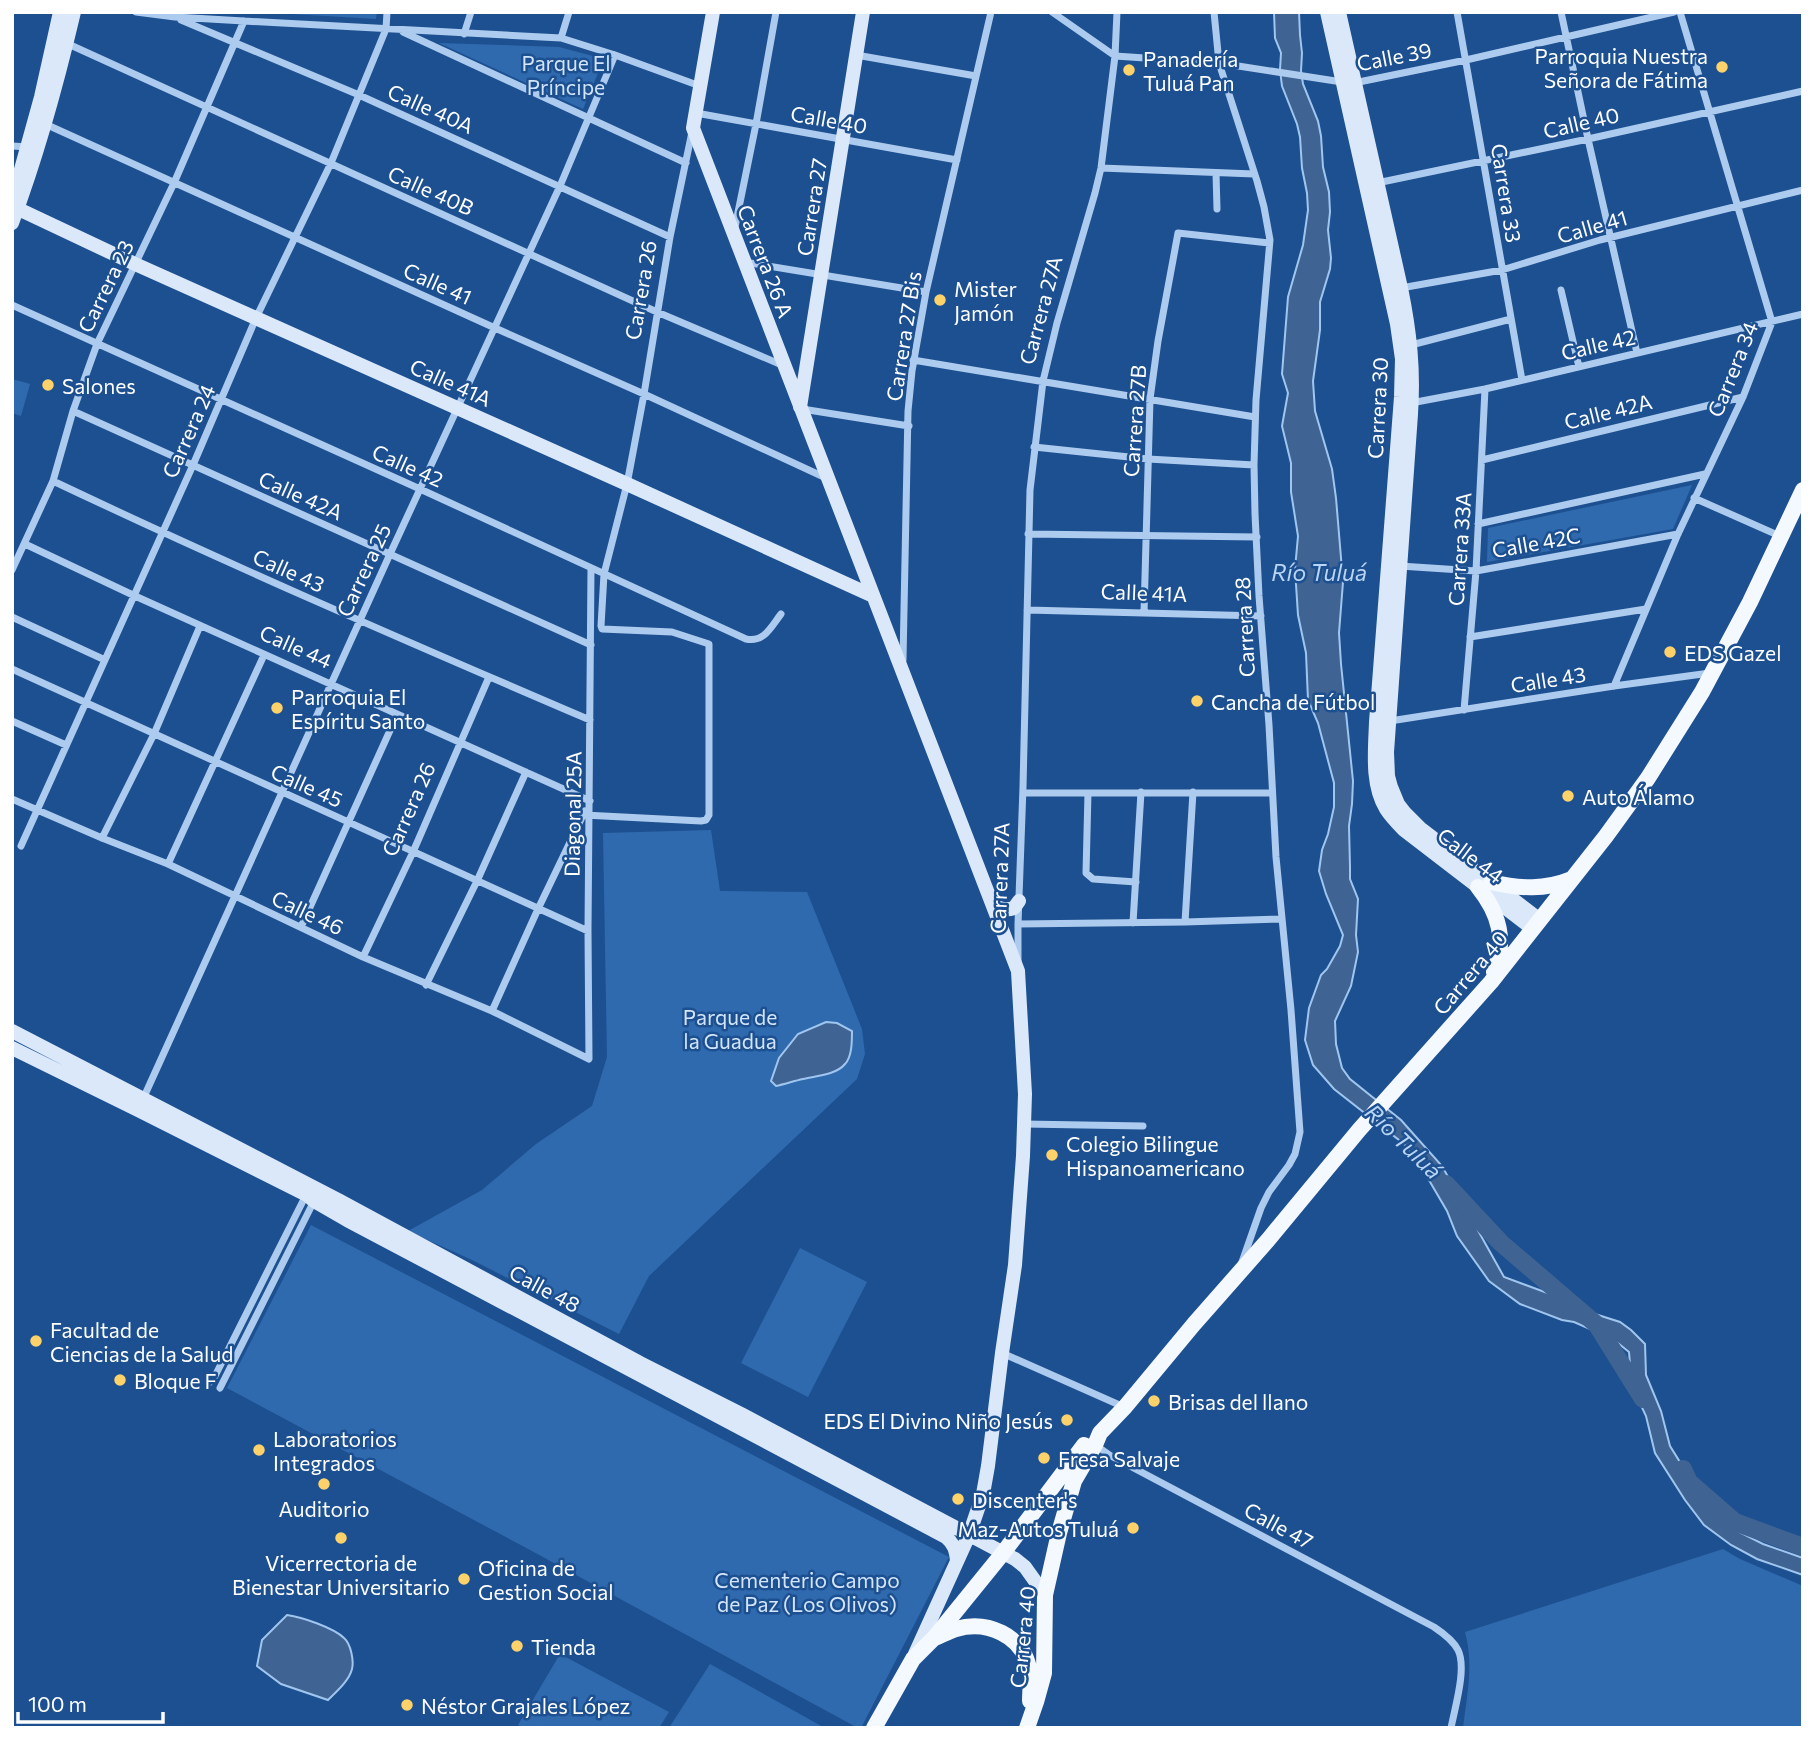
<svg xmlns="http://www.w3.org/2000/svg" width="1815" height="1740" font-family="Commissioner,sans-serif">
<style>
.green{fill:#306aae}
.water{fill:#3f6392;stroke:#a0c6ef;stroke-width:2}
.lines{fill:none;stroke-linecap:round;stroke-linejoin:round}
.river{stroke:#3f6392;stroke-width:18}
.street{stroke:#adcbee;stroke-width:7}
.secondary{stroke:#dae8fa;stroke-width:14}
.primary{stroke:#f4f8ff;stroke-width:16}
.poi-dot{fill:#fdd26b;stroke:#1d5091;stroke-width:2.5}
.labels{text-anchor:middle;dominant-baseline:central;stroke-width:5;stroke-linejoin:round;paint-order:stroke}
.poi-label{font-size:21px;fill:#fff;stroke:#1d5091;text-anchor:start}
.street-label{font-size:21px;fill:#fff;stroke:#1d5091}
.park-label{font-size:21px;fill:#d3e5fa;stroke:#1d5091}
.water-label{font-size:23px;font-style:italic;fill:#b9d5f5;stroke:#1d5091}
</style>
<rect width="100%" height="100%" fill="#1d5091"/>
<path class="green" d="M259 12H377L376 19Z
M439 43 559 47 604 59 583 109Z
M12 379 30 384 21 416 12 413Z
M1692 485 1673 529 1487 562 1488 528Z
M711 830 720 891 807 892 862 1029 865 1054 857 1079 649 1276 619 1334 472 1260 408 1231 482 1190 536 1144 592 1106 607 1057 603 833Z
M311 1225 949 1557 861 1728H858L530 1550 227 1388Z
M800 1248 867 1282 808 1397 741 1363Z
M1723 1549 1740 1559 1803 1586V1728H1463C1467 1695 1474 1664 1465 1632Z
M560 1654 669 1712 659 1728H523L518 1725Z
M710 1664 825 1728H669Z"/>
<path class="water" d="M1274 12H1299L1300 35 1302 53 1301 71 1303 84 1318 121 1321 136 1323 167 1329 192 1330 212 1328 230 1331 258 1330 269 1320 302V330L1313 381 1315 411 1332 469 1336 498 1343 582 1339 633 1341 664 1353 781 1352 804 1349 826 1350 867V879L1358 899 1356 935 1358 952 1351 986 1335 1021 1336 1044 1342 1068 1350 1079 1401 1120 1442 1166 1504 1277 1561 1298 1584 1305 1595 1314 1620 1322 1631 1330 1645 1344 1646 1375 1661 1411 1670 1446 1698 1491 1716 1513 1739 1532 1763 1544 1803 1558V1575L1757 1559 1731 1545 1704 1525 1685 1500 1655 1453 1646 1416 1637 1397 1631 1377 1629 1352 1613 1339 1574 1322 1562 1320 1520 1304 1489 1281 1457 1236 1447 1211 1426 1175 1404 1144 1334 1089 1313 1065 1305 1040 1309 1008 1321 975 1327 969 1340 946 1343 935 1326 894 1319 871 1322 850 1328 834 1334 807V783L1318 723 1308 700 1306 653 1298 615 1295 569 1298 536 1291 492V463L1282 426 1288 393 1282 374 1288 297 1303 245 1308 210 1307 193 1302 168 1300 137 1297 124 1282 86 1280 70 1281 53 1275 38Z
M826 1022 837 1023 852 1031C852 1041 852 1057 845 1064 836 1075 816 1076 803 1079 794 1081 785 1084 776 1086L771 1081 779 1058 798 1034Z
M287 1615C302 1617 334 1628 344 1638 351 1644 354 1661 352 1669 349 1681 336 1692 328 1700L281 1684 257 1666 262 1640Z"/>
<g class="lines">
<path class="river" d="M1446 1184 1501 1243 1597 1325 1643 1399
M1683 1469 1689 1482 1735 1522 1803 1547"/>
<path class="street" d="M136 12 175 17 244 21 561 38 615 55 700 86
M1052 12 1115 56 1219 63 1342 82
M1214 12 1219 63 1257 181 1264 207 1270 240 1256 400 1254 465 1255 514 1259 596 1269 725 1276 857 1291 1010 1300 1132 1295 1154 1289 1165 1269 1192 1261 1208 1242 1262
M1457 12 1522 380
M1561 12 1588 139 1637 353
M181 20 359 95 670 237
M403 32 686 163
M464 34 471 12
M561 38 569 12
M66 43 657 312 782 365
M856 55 976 76
M1354 83 1466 60 1674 12
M696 113 957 160
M43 123 495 328 644 394 826 478
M12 146 29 147
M1101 168 1254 174
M1216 173 1217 209
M1377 183 1588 139 1803 91
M735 227 756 124 776 12
M744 262 926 292
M1401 288 1502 270 1600 240 1803 190
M1561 290 1579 367
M12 305 420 489 746 639C764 643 771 627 781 614
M1411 345 1511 319
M913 360 1255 417
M1411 403 1485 389 1803 314
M802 409 909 426
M73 411 591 645
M1034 447 1148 459 1254 465
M1482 460 1743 397
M53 481C230 565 410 643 590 720
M1694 498 1780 536
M1478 524 1705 474
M1028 534 1257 537
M25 544 135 596 590 801
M1400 566 1476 571 1678 534
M12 570 53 481 73 411 97 344 174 183 244 21
M1027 610 1261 616
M1144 613 1150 399 1158 341 1178 233 1269 243
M12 617 105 660
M1470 637 1646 609
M903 660 908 411 912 371 926 292 991 12
M12 669 588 931
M1614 686 1678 534 1743 397 1772 322 1680 12
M1464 710 1476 571 1485 389
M12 721 66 745
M1390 721 1614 686 1710 673
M1023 793H1272
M1088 793 1086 873 1093 879 1136 882
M12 799 102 838 168 864 363 957 492 1011 589 1059 588 931 591 568
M584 815 701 821 706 820 709 815V644L672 632 602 629 601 626 604 574 627 484 644 394 670 237 692 132
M102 838 154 734 200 626
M21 846 193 465 256 318 331 163 386 29 387 12
M168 864 264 655
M1185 922 1193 792
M1133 923 1141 792
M1018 924 1185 922 1282 919
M301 927 397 715
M363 957 413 852 489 677
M1018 960V924L1023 787 1030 490 1043 381 1057 323 1095 193 1101 168 1115 56 1117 12
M426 985 477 881 526 772
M492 1011 538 909 585 811
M143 1099 390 554 560 186 615 55
M1024 1124 1143 1126
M1002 1353 1124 1407
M209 1383 215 1376 307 1193
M220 1388 314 1201
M1094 1444 1111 1456 1434 1627C1443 1633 1453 1640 1458 1650 1467 1668 1455 1707 1451 1728"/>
<path class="secondary" d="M713 12 693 128 1018 971 1025 1094 1023 1156 1015 1265 1002 1353 988 1466 983 1494 969 1535 915 1654
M1327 12 1397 324 1402 359 1401 397 1376 722C1375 751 1371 784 1386 809 1391 817 1398 824 1404 830L1533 929
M1339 12 1401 288C1410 332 1414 369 1411 414L1387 752 1388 776 1391 787 1398 804 1405 813 1420 828 1540 920
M15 191 41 97 60 12
M12 206 135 264 627 484 873 596
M12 223C38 154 57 84 74 12
M800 407 863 12
M992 903C999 909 1005 911 1014 908L1019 901
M12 1031 340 1201 640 1363 743 1415 1015 1559 1025 1567 1045 1595
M12 1048 138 1110 307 1195 314 1201 347 1220 946 1537C954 1544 956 1550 957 1561"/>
<path class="primary" d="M1491 882C1520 889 1545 890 1572 879
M1478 887C1499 913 1507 940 1494 972
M935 1638C942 1635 949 1631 956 1629 987 1620 1022 1635 1029 1668 1032 1679 1030 1690 1030 1701
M874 1728 913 1659 934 1638 1003 1553 1084 1445
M1027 1728 1036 1702 1044 1673 1045 1595 1059 1533 1074 1481 1095 1445 1100 1433 1125 1407 1194 1324 1268 1240 1359 1130 1491 982 1606 836 1648 778 1702 692 1750 602 1803 490"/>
</g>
<g class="poi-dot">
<circle cx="1722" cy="67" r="7"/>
<circle cx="1129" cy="70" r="7"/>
<circle cx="940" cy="300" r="7"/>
<circle cx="48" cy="385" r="7"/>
<circle cx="1670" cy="652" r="7"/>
<circle cx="1197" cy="701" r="7"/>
<circle cx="277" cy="708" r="7"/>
<circle cx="1568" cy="796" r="7"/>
<circle cx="1052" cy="1155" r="7"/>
<circle cx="36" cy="1341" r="7"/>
<circle cx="120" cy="1380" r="7"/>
<circle cx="1154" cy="1401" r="7"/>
<circle cx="1067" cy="1420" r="7"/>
<circle cx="259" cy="1450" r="7"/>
<circle cx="1044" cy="1458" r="7"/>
<circle cx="324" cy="1484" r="7"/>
<circle cx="958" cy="1499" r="7"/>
<circle cx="1133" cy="1528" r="7"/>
<circle cx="341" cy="1538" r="7"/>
<circle cx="464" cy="1579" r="7"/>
<circle cx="517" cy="1646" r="7"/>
<circle cx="407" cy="1705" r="7"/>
</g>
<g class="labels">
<g class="poi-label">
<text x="1708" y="55" text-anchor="end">Parroquia Nuestra<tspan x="1708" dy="24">Señora de Fátima</tspan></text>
<text x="1143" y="58">Panadería<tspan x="1143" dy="24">Tuluá Pan</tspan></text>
<text x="954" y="288">Mister<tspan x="954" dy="24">Jamón</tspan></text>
<text x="62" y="385">Salones</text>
<text x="1684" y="652">EDS Gazel</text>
<text x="291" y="696">Parroquia El<tspan x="291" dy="24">Espíritu Santo</tspan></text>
<text x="1211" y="701">Cancha de Fútbol</text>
<text x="1582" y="796">Auto Álamo</text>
<text x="1066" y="1143">Colegio Bilingue<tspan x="1066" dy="24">Hispanoamericano</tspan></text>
<text x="50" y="1329">Facultad de<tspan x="50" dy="24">Ciencias de la Salud</tspan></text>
<text x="134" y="1380">Bloque F</text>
<text x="1168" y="1401">Brisas del llano</text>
<text x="1053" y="1420" text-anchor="end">EDS El Divino Niño Jesús</text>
<text x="273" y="1438">Laboratorios<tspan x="273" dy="24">Integrados</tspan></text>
<text x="1058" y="1458">Fresa Salvaje</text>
<text x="972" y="1499">Discenter's</text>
<text x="324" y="1508" text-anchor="middle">Auditorio</text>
<text x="1119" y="1528" text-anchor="end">Maz-Autos Tuluá</text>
<text x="341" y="1562" text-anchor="middle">Vicerrectoria de<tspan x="341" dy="24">Bienestar Universitario</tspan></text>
<text x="478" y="1567">Oficina de<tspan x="478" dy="24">Gestion Social</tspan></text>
<text x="531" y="1646">Tienda</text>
<text x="421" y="1705">Néstor Grajales López</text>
</g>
<g class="street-label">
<text transform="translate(1394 56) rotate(-11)">Calle 39</text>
<text transform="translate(431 108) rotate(24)">Calle 40A</text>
<text transform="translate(829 119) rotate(10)">Calle 40</text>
<text transform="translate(1581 122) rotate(-13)">Calle 40</text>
<text transform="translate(431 190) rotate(24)">Calle 40B</text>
<text transform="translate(1507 193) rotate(81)">Carrera 33</text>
<text transform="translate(811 207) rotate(-81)">Carrera 27</text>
<text transform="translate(1592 226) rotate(-16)">Calle 41</text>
<text transform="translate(766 261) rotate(69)">Carrera 26 A</text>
<text transform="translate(438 283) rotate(24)">Calle 41</text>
<text transform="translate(105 286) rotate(-64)">Carrera 23</text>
<text transform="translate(640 290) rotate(-80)">Carrera 26</text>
<text transform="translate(1040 310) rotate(-75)">Carrera 27A</text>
<text transform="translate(903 336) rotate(-81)">Carrera 27 Bis</text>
<text transform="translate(1598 344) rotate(-13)">Calle 42</text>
<text transform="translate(1732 369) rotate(-68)">Carrera 34</text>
<text transform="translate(451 382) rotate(24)">Calle 41A</text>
<text transform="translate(1377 408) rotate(-87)">Carrera 30</text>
<text transform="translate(1608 411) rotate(-14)">Calle 42A</text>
<text transform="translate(1134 421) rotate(-86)">Carrera 27B</text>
<text transform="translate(188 431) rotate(-66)">Carrera 24</text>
<text transform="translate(408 465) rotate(24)">Calle 42</text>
<text transform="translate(301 495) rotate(24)">Calle 42A</text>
<text transform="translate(1536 542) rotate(-10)">Calle 42C</text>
<text transform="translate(1459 549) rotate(-86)">Carrera 33A</text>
<text transform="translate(289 570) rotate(24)">Calle 43</text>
<text transform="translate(363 570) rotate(-65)">Carrera 25</text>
<text transform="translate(1144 592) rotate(2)">Calle 41A</text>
<text transform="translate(1244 627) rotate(-93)">Carrera 28</text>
<text transform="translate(296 646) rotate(24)">Calle 44</text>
<text transform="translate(1548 679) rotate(-9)">Calle 43</text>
<text transform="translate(307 785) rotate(24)">Calle 45</text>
<text transform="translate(408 809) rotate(-66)">Carrera 26</text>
<text transform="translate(572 814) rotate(-89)">Diagonal 25A</text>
<text transform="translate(1471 855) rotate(37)">Calle 44</text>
<text transform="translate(999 878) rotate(-88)">Carrera 27A</text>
<text transform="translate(308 912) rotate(25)">Calle 46</text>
<text transform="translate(1470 972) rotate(-50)">Carrera 40</text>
<text transform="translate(545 1288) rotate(28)">Calle 48</text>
<text transform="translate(1279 1525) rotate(28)">Calle 47</text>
<text transform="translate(1022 1637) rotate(-84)">Carrera 40</text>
</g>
<g class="park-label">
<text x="566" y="62">Parque El<tspan x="566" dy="24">Príncipe</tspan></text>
<text x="730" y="1016">Parque de<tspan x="730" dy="24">la Guadua</tspan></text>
<text x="807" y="1579">Cementerio Campo<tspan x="807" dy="24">de Paz (Los Olivos)</tspan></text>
</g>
<g class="water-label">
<text x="1319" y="572">Río Tuluá</text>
<text transform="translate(1404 1141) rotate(44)">Río Tuluá</text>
</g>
</g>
<rect width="1815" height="1740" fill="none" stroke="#ffffff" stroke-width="28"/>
<path d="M18 1712v10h145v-10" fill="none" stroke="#ffffff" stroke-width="3.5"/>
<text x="28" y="1712" font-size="21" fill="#ffffff" stroke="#1d5091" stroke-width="5" paint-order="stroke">100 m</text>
</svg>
